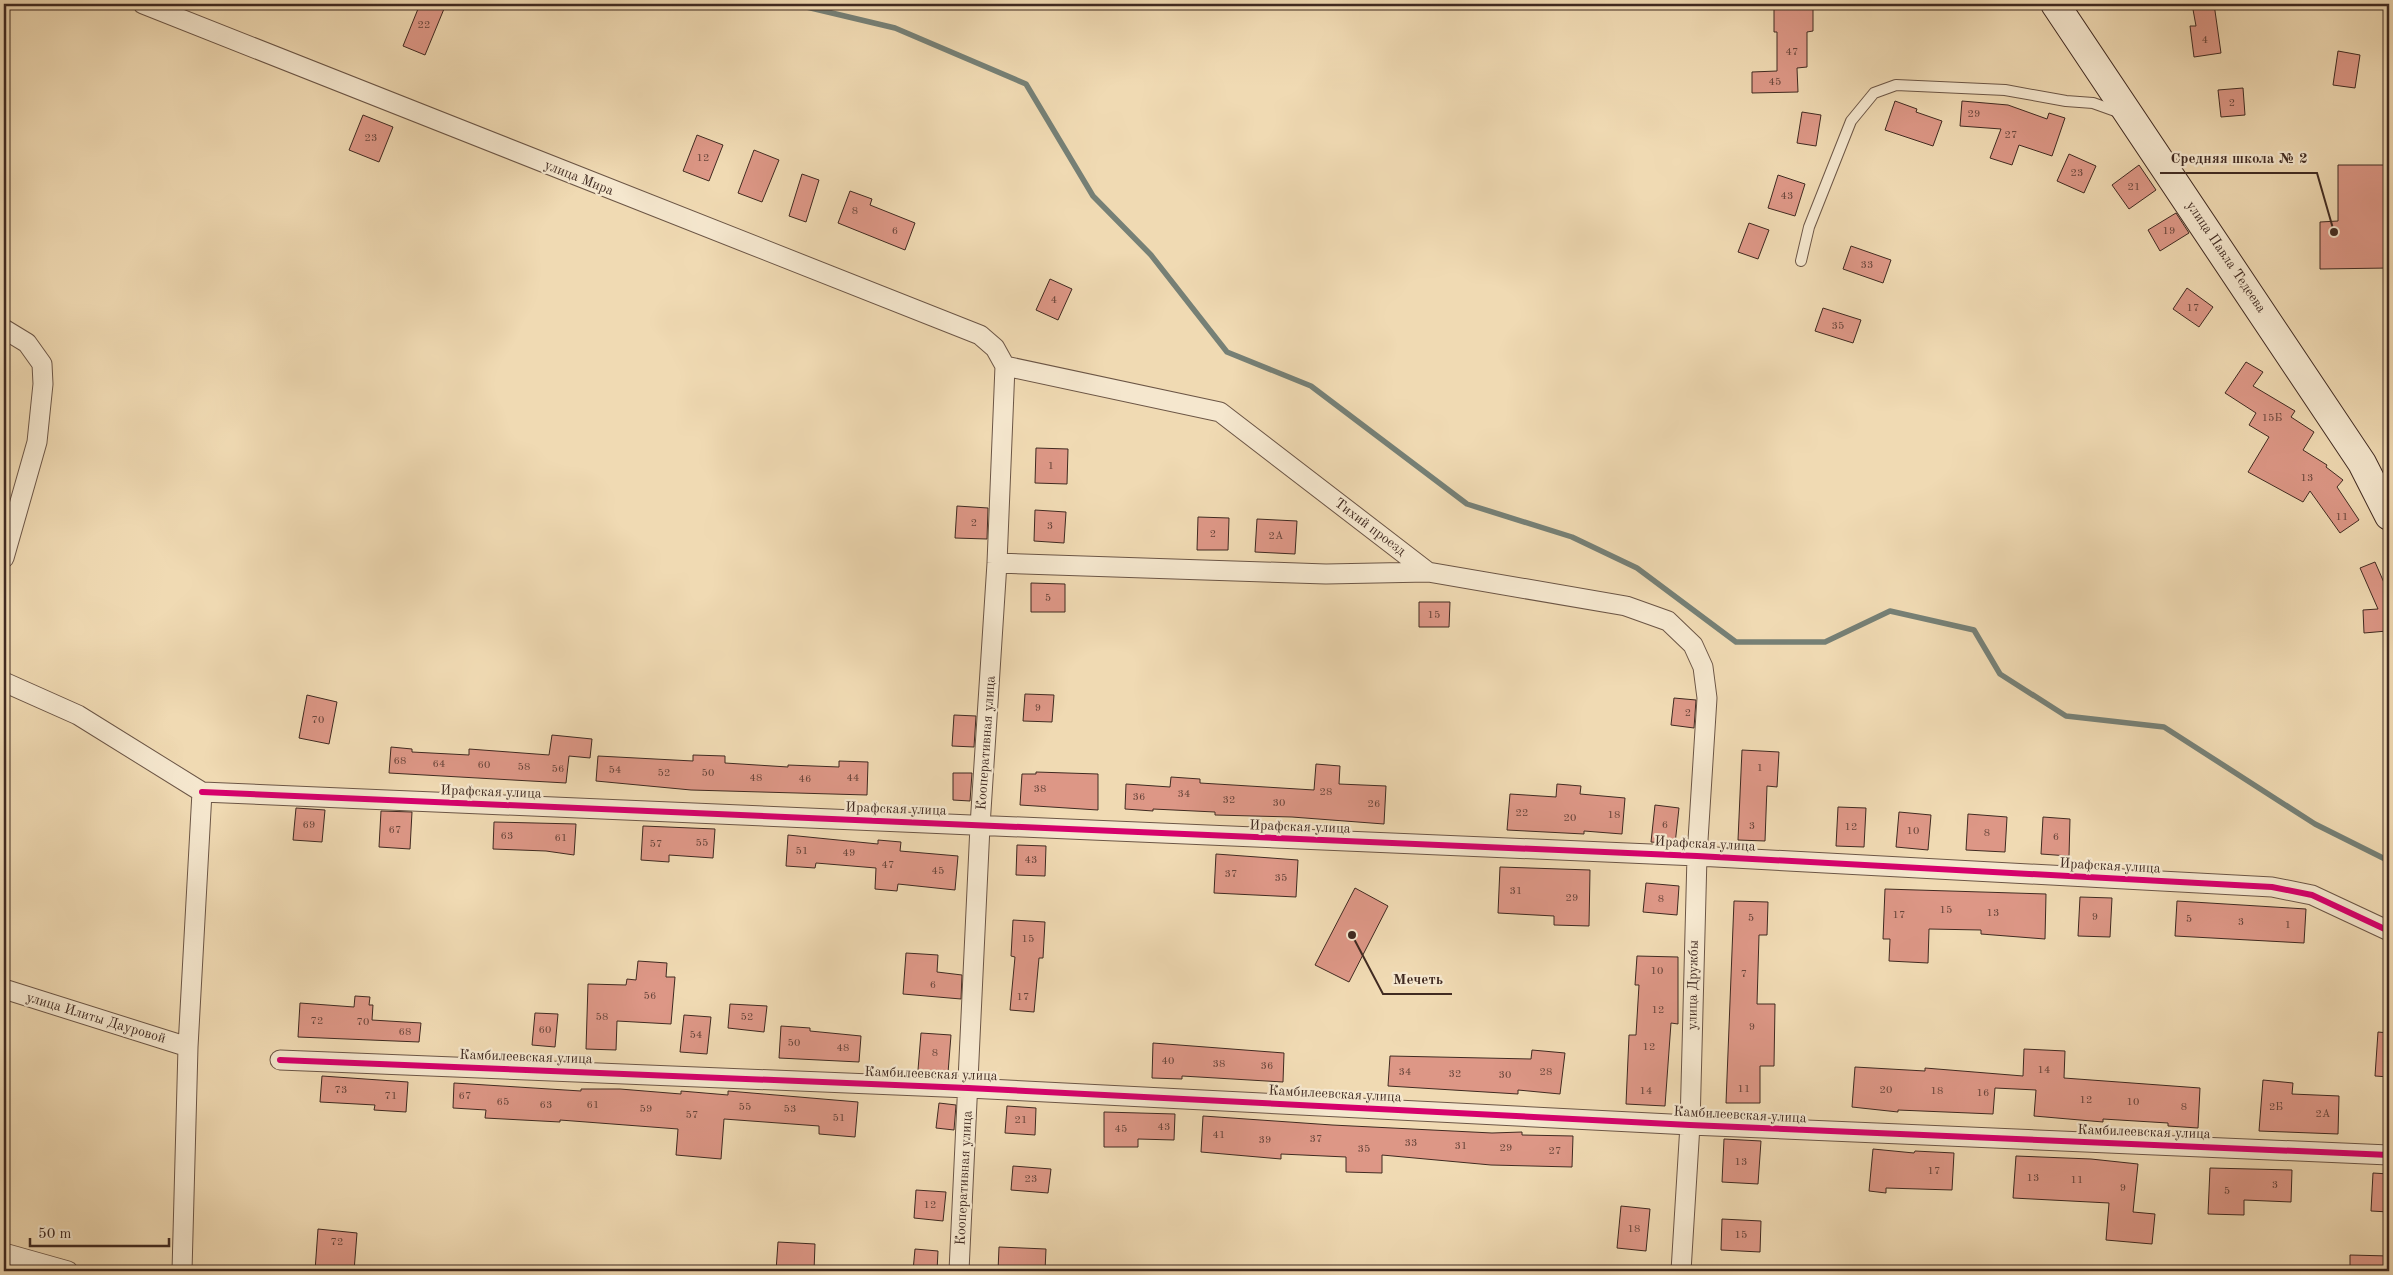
<svg xmlns="http://www.w3.org/2000/svg" width="2393" height="1275" font-family="'Old Standard TT',serif">
<style>
.lines{fill:none;stroke-linecap:round;stroke-linejoin:round}
.stream{stroke:#768076;stroke-width:5.5}
.building{fill:#dd9786;stroke:#402a21}
.lane-casing{stroke:#6c5646;stroke-width:12}
.street-casing{stroke:#6c5646;stroke-width:21}
.secondary-casing{stroke:#402a21;stroke-width:30}
.lane{stroke:#f5e7ce;stroke-width:10}
.street{stroke:#f5e7ce;stroke-width:19}
.secondary{stroke:#f5e7ce;stroke-width:28}
.cycleway-casing{stroke:#f5e7ce;stroke-width:9}
.cycleway{stroke:#d6006c;stroke-width:6}
.labels{text-anchor:middle;dominant-baseline:central;stroke-width:4.5;stroke-linejoin:round;paint-order:stroke}
.number-label{font-size:11px;fill:#67453a}
.street-label{font-size:14px;fill:#402a21;stroke:#f5e7ce}
.leader{fill:none;stroke:#402a21;stroke-width:2}
.callout-dot{fill:#402a21;stroke:#f5e7ce;stroke-width:2}
.callout-label{font-size:15px;text-anchor:middle;font-weight:bold;fill:#402a21;stroke:#f5e7ce;stroke-width:4.5;stroke-linejoin:round;paint-order:stroke}
</style>
<rect width="100%" height="100%" fill="#f0dab3"/>
<filter id="stains"><feTurbulence type="fractalNoise" baseFrequency=".004" numOctaves="4"/><feColorMatrix values="0 0 0 0 .2 0 0 0 0 .09 0 0 0 0 .02 0 0 0 .5 -.17"/></filter>
<radialGradient id="worn" r=".72"><stop offset=".6" stop-color="#630" stop-opacity="0"/><stop offset="1" stop-color="#630" stop-opacity=".3"/></radialGradient>
<g class="lines">
<path class="stream" d="M794 4 895 28 1026 84 1093 196 1151 255 1227 352 1311 386 1467 504 1572 537 1637 568 1736 642H1825L1890 611 1974 630 2000 674 2066 716 2164 727 2315 824 2389 861"/>
</g>
<path class="building" d="M420 4H446L425 55 403 46Z
M2192 4H2214L2221 53 2194 57 2190 26H2196Z
M1813 5V31L1807 32V67L1797 68 1798 92 1752 93V72L1777 71V32H1774V6Z
M2338 51 2360 55 2355 88 2333 85Z
M2243 88 2245 115 2221 117 2218 90Z
M1895 101 1917 109 1916 112 1942 121 1933 146 1885 130Z
M1962 101 2008 105 2047 119 2049 113 2065 118 2052 156 2019 145 2012 165 1990 158 2001 129 1960 126Z
M1802 112 1821 115 1816 146 1797 143Z
M363 115 393 127 379 162 349 150Z
M697 135 723 145 709 181 683 171Z
M754 150 779 160 762 202 738 193Z
M2069 154 2096 166 2084 193 2057 181Z
M2139 165 2156 190 2129 209 2112 185Z
M2338 165H2389V268L2320 269V222L2338 221Z
M802 174 819 180 806 222 789 216Z
M1778 175 1805 184 1795 216 1768 208Z
M850 191 872 199 870 205 915 223 905 250 838 223Z
M2176 213 2189 233 2160 251 2148 230Z
M1749 223 1769 230 1758 259 1738 252Z
M1851 246 1891 260 1883 283 1843 269Z
M1050 279 1072 289 1058 320 1036 310Z
M2187 288 2213 307 2199 327 2173 309Z
M1823 308 1861 320 1853 343 1815 331Z
M2246 362 2263 372 2253 386 2295 411 2291 417 2314 432 2303 450 2327 465 2326 467 2343 480 2337 487 2359 520 2340 533 2310 491 2303 502 2248 472 2269 437 2249 425 2256 413 2225 393Z
M1036 448 1068 449 1067 484 1035 483Z
M957 506 988 508 987 539 955 538Z
M1035 510 1066 512 1064 543 1034 541Z
M1198 517 1229 518 1228 550H1197Z
M1257 519 1297 521 1295 554 1255 552Z
M2375 562 2389 594V635L2387 631 2364 633 2363 610 2378 609 2360 568Z
M1031 583 1065 584V612H1031Z
M1419 602H1450L1449 627H1419Z
M1025 694 1054 695 1052 722 1023 721Z
M307 695 337 702 329 744 299 738Z
M1674 698 1696 700 1694 728 1671 725Z
M954 715 976 716 974 747 952 746Z
M552 735 592 739 590 758 569 756 566 783 389 773 391 747 412 749V752L469 755V749L549 755Z
M1742 750 1779 752 1777 787 1767 786 1765 841 1738 840Z
M693 755 725 756V763L788 767V765L839 767V761L868 762 867 795 691 790 596 781 598 756 693 761Z
M1316 764 1340 766 1339 784 1386 786 1384 824 1292 817 1215 815V812L1153 809V811L1125 809 1126 784 1170 787 1171 777 1200 779V783L1314 790Z
M1036 772 1098 774V810L1020 805 1022 774H1036Z
M953 773H972L970 801 953 800Z
M1557 784 1581 786 1580 794 1625 798 1622 834 1584 831V834L1507 830 1510 794 1556 797Z
M1655 805 1679 808 1675 844 1651 842Z
M1838 807 1866 808 1864 847 1836 846Z
M296 808 325 810 322 842 293 840Z
M381 811 412 812 410 849 379 847Z
M1899 812 1931 815 1928 850 1896 847Z
M1968 814 2007 817 2005 852 1966 850Z
M2043 817 2070 819 2069 856 2041 854Z
M494 822 576 824 574 855 546 851 493 849Z
M643 826 715 829 713 858 669 855V862L641 860Z
M788 835 878 844V840L901 842 900 851 958 856 955 890 898 884 897 891 875 889 876 868 816 863 815 868 786 866Z
M1017 845 1046 846 1045 876 1016 875Z
M1216 854 1298 860 1296 897 1214 893Z
M1500 867 1590 870 1589 926 1554 925V916L1498 913Z
M1646 883 1679 886 1677 915 1643 912Z
M1355 888 1388 906 1349 982 1315 965Z
M1885 889 2046 894 2045 939 1981 934V930L1929 929 1928 963 1889 961 1890 939H1883Z
M2080 897 2112 898 2110 937 2078 936Z
M1734 901 1768 902 1767 935H1759L1757 1004H1775L1774 1066H1760V1103H1726Z
M2177 901 2306 909 2304 943 2175 936Z
M1013 920 1045 922 1043 958H1039L1034 1012 1010 1010 1015 957 1011 956Z
M906 953 938 955 937 972 962 975 961 999 903 994Z
M1637 956 1678 957V1024L1671 1023 1665 1106 1626 1104 1629 1035H1636L1639 985H1635Z
M638 961 667 963 666 977H675L671 1024 617 1021 616 1050 586 1049 588 984 626 985 627 979 636 980Z
M355 996 370 997 369 1005H373L372 1020 421 1023 419 1042 298 1037 300 1003 354 1007Z
M730 1004 767 1006 764 1032 728 1028Z
M535 1013 558 1014 555 1047 532 1045Z
M684 1015 711 1017 707 1054 680 1052Z
M781 1026 810 1028V1031L861 1036 859 1062 779 1058Z
M2378 1032 2389 1033V1077L2375 1076Z
M921 1033 951 1035 948 1073 918 1070Z
M1153 1043 1284 1053 1283 1082 1182 1076V1079L1152 1078Z
M2024 1049 2065 1051 2064 1078 2200 1088 2198 1128 2168 1126V1123L2103 1119V1122L2034 1116 2036 1090 1995 1088 1993 1114 1898 1110V1112L1852 1107 1855 1067 1925 1071V1068L2023 1076Z
M1532 1050 1565 1053 1560 1094 1518 1090V1094L1388 1086 1390 1056 1531 1059Z
M322 1076 408 1082 406 1112 374 1110 375 1105 320 1102Z
M2263 1080 2293 1083 2292 1094 2339 1096 2338 1134 2259 1131Z
M454 1083 581 1091V1089H620L681 1094V1091L728 1095V1091L858 1102 855 1137 819 1134V1126L724 1119 721 1159 676 1155 678 1129 560 1120V1122L485 1118 486 1110 453 1108Z
M939 1103 956 1105 954 1130 936 1128Z
M1007 1106 1036 1108 1035 1135 1005 1133Z
M1104 1112 1175 1114 1174 1140 1138 1139V1147H1104Z
M1203 1116 1332 1125 1492 1133 1522 1132V1135L1573 1136 1572 1167 1491 1165 1382 1155V1173L1346 1172V1157L1281 1154V1159L1201 1152Z
M1724 1139 1761 1141 1758 1184 1722 1182Z
M1873 1149 1914 1153 1915 1151 1954 1153 1952 1190 1886 1188V1193L1869 1191Z
M2016 1156 2091 1159 2138 1164 2133 1212 2155 1214 2152 1244 2106 1240 2109 1203 2013 1198Z
M1013 1166 1051 1169 1048 1193 1011 1190Z
M2210 1168 2292 1170 2291 1202 2244 1200V1215L2208 1214Z
M2373 1173 2389 1174V1212L2371 1211Z
M916 1190 946 1192 943 1221 914 1218Z
M1621 1206 1650 1209 1646 1251 1617 1248Z
M1722 1219 1761 1221 1760 1252 1721 1250Z
M318 1229 357 1233 354 1271H315Z
M778 1242 815 1244 814 1271H776Z
M999 1247 1046 1249 1045 1271H998Z
M915 1249 938 1251 937 1271H913Z
M2350 1255 2389 1256V1271H2350Z"/>
<g class="lines">
<defs>
<path id="lane" d="M1801 261 1809 227 1851 121 1874 93 1896 85 2005 90 2066 101 2093 103 2121 113"/>
<path id="street" d="M143 4 980 335 995 348 1005 366
M4 329 27 343 42 364 43 384 37 442 4 558
M1005 366 1220 412 1428 572 1626 606 1668 621 1693 645 1703 667 1707 698 1697 856 1690 1125 1681 1271
M997 563 1326 574 1428 572
M4 682 78 715 202 792 188 1047 182 1271
M202 792 1697 856 2272 887 2312 895 2389 931
M4 989 188 1047
M280 1060 968 1088 1690 1125 2389 1155
M4 1253 68 1271
M959 1271 980 826 997 563 1005 366"/>
<path id="secondary" d="M2055 4 2362 463 2389 516"/>
</defs>
<use href="#lane" class="lane-casing"/>
<use href="#street" class="street-casing"/>
<use href="#secondary" class="secondary-casing"/>
<use href="#lane" class="lane"/>
<use href="#street" class="street"/>
<use href="#secondary" class="secondary"/>
<defs>
<path id="cycleway" d="M202 792 1697 856 2272 887 2312 895 2389 931
M280 1060 968 1088 1690 1125 2389 1155"/>
</defs>
<use href="#cycleway" class="cycleway-casing"/>
<use href="#cycleway" class="cycleway"/>
</g>
<g class="labels">
<g class="number-label">
<text x="424" y="25">22</text>
<text x="2205" y="40">4</text>
<text x="1792" y="52">47</text>
<text x="1775" y="82">45</text>
<text x="2232" y="103">2</text>
<text x="1974" y="114">29</text>
<text x="2011" y="135">27</text>
<text x="371" y="138">23</text>
<text x="703" y="158">12</text>
<text x="2077" y="173">23</text>
<text x="2134" y="187">21</text>
<text x="1787" y="196">43</text>
<text x="855" y="211">8</text>
<text x="895" y="231">6</text>
<text x="2169" y="231">19</text>
<text x="1867" y="265">33</text>
<text x="1054" y="300">4</text>
<text x="2193" y="308">17</text>
<text x="1838" y="326">35</text>
<text x="2272" y="418">15Б</text>
<text x="1051" y="466">1</text>
<text x="2307" y="478">13</text>
<text x="2342" y="517">11</text>
<text x="974" y="523">2</text>
<text x="1050" y="526">3</text>
<text x="1213" y="534">2</text>
<text x="1276" y="536">2А</text>
<text x="1048" y="598">5</text>
<text x="1434" y="615">15</text>
<text x="1038" y="708">9</text>
<text x="1688" y="713">2</text>
<text x="318" y="720">70</text>
<text x="400" y="761">68</text>
<text x="439" y="764">64</text>
<text x="484" y="765">60</text>
<text x="524" y="767">58</text>
<text x="1760" y="768">1</text>
<text x="558" y="769">56</text>
<text x="615" y="770">54</text>
<text x="664" y="773">52</text>
<text x="708" y="773">50</text>
<text x="756" y="778">48</text>
<text x="853" y="778">44</text>
<text x="805" y="779">46</text>
<text x="1040" y="789">38</text>
<text x="1326" y="792">28</text>
<text x="1184" y="794">34</text>
<text x="1139" y="797">36</text>
<text x="1229" y="800">32</text>
<text x="1279" y="803">30</text>
<text x="1374" y="804">26</text>
<text x="1522" y="813">22</text>
<text x="1614" y="815">18</text>
<text x="1570" y="818">20</text>
<text x="309" y="825">69</text>
<text x="1665" y="825">6</text>
<text x="1752" y="826">3</text>
<text x="1851" y="827">12</text>
<text x="395" y="830">67</text>
<text x="1913" y="831">10</text>
<text x="1987" y="833">8</text>
<text x="507" y="836">63</text>
<text x="2056" y="837">6</text>
<text x="561" y="838">61</text>
<text x="702" y="843">55</text>
<text x="656" y="844">57</text>
<text x="802" y="851">51</text>
<text x="849" y="853">49</text>
<text x="1031" y="860">43</text>
<text x="888" y="865">47</text>
<text x="938" y="871">45</text>
<text x="1231" y="874">37</text>
<text x="1281" y="878">35</text>
<text x="1516" y="891">31</text>
<text x="1572" y="898">29</text>
<text x="1661" y="899">8</text>
<text x="1946" y="910">15</text>
<text x="1993" y="913">13</text>
<text x="1899" y="915">17</text>
<text x="2095" y="917">9</text>
<text x="1751" y="918">5</text>
<text x="2189" y="919">5</text>
<text x="2241" y="922">3</text>
<text x="2288" y="925">1</text>
<text x="1028" y="939">15</text>
<text x="1657" y="971">10</text>
<text x="1744" y="974">7</text>
<text x="933" y="985">6</text>
<text x="650" y="996">56</text>
<text x="1023" y="997">17</text>
<text x="1658" y="1010">12</text>
<text x="602" y="1017">58</text>
<text x="747" y="1017">52</text>
<text x="317" y="1021">72</text>
<text x="363" y="1022">70</text>
<text x="1752" y="1027">9</text>
<text x="545" y="1030">60</text>
<text x="405" y="1032">68</text>
<text x="696" y="1035">54</text>
<text x="794" y="1043">50</text>
<text x="1649" y="1047">12</text>
<text x="843" y="1048">48</text>
<text x="935" y="1053">8</text>
<text x="1168" y="1061">40</text>
<text x="1219" y="1064">38</text>
<text x="1267" y="1066">36</text>
<text x="2044" y="1070">14</text>
<text x="1405" y="1072">34</text>
<text x="1546" y="1072">28</text>
<text x="1455" y="1074">32</text>
<text x="1505" y="1075">30</text>
<text x="1744" y="1089">11</text>
<text x="341" y="1090">73</text>
<text x="1886" y="1090">20</text>
<text x="1646" y="1091">14</text>
<text x="1937" y="1091">18</text>
<text x="1983" y="1093">16</text>
<text x="391" y="1096">71</text>
<text x="465" y="1096">67</text>
<text x="2086" y="1100">12</text>
<text x="503" y="1102">65</text>
<text x="2133" y="1102">10</text>
<text x="546" y="1105">63</text>
<text x="593" y="1105">61</text>
<text x="745" y="1107">55</text>
<text x="2184" y="1107">8</text>
<text x="2276" y="1107">2Б</text>
<text x="646" y="1109">59</text>
<text x="790" y="1109">53</text>
<text x="2323" y="1114">2А</text>
<text x="692" y="1115">57</text>
<text x="839" y="1118">51</text>
<text x="1021" y="1120">21</text>
<text x="1164" y="1127">43</text>
<text x="1121" y="1129">45</text>
<text x="1219" y="1135">41</text>
<text x="1316" y="1139">37</text>
<text x="1265" y="1140">39</text>
<text x="1411" y="1143">33</text>
<text x="1461" y="1146">31</text>
<text x="1506" y="1148">29</text>
<text x="1364" y="1149">35</text>
<text x="1555" y="1151">27</text>
<text x="1741" y="1162">13</text>
<text x="1934" y="1171">17</text>
<text x="2033" y="1178">13</text>
<text x="1031" y="1179">23</text>
<text x="2077" y="1180">11</text>
<text x="2275" y="1185">3</text>
<text x="2123" y="1188">9</text>
<text x="2227" y="1191">5</text>
<text x="930" y="1205">12</text>
<text x="1634" y="1229">18</text>
<text x="1741" y="1235">15</text>
<text x="337" y="1242">72</text>
</g>
<g class="street-label">
<text transform="translate(579 178) rotate(22)">улица Мира</text>
<text transform="translate(2226 257) rotate(56)">улица Павла Тедеева</text>
<text transform="translate(1370 527) rotate(37)">Тихий проезд</text>
<text transform="translate(986 743) rotate(-86)">Кооперативная улица</text>
<text transform="translate(491 792) rotate(2)">Ирафская улица</text>
<text transform="translate(896 809) rotate(2)">Ирафская улица</text>
<text transform="translate(1300 827) rotate(2)">Ирафская улица</text>
<text transform="translate(1705 844) rotate(3)">Ирафская улица</text>
<text transform="translate(2110 866) rotate(3)">Ирафская улица</text>
<text transform="translate(1693 985) rotate(-89)">улица Дружбы</text>
<text transform="translate(96 1018) rotate(17)">улица Илиты Дауровой</text>
<text transform="translate(526 1057) rotate(2)">Камбилеевская улица</text>
<text transform="translate(931 1074) rotate(2)">Камбилеевская улица</text>
<text transform="translate(1335 1094) rotate(3)">Камбилеевская улица</text>
<text transform="translate(1740 1115) rotate(3)">Камбилеевская улица</text>
<text transform="translate(2144 1132) rotate(2)">Камбилеевская улица</text>
<text transform="translate(964 1178) rotate(-87)">Кооперативная улица</text>
</g>
</g>
<path class="leader" d="M2334 232L2317 173H2160M1352 935L1383 994H1452"/>
<g class="callout-dot">
<circle cx="2334" cy="232" r="5"/>
<circle cx="1352" cy="935" r="5"/>
</g>
<g class="callout-label">
<text x="2239" y="163">Средняя школа № 2</text>
<text x="1418" y="984">Мечеть</text>
</g>
<rect width="2393" height="1275" fill="none" stroke="#f0dab3" stroke-width="20"/>
<rect x="5" y="5" width="2383" height="1265" fill="none" stroke="#402a21" stroke-width="2.5"/>
<rect x="10" y="10" width="2373" height="1255" fill="none" stroke="#402a21"/>
<path d="M30 1238v8h139v-8" fill="none" stroke="#402a21" stroke-width="2.5"/>
<text x="38" y="1238" font-size="15" fill="#402a21" stroke="#f5e7ce" stroke-width="4" paint-order="stroke">50 m</text>
<rect width="100%" height="100%" filter="url(#stains)"/>
<rect width="100%" height="100%" fill="url(#worn)"/>
</svg>
